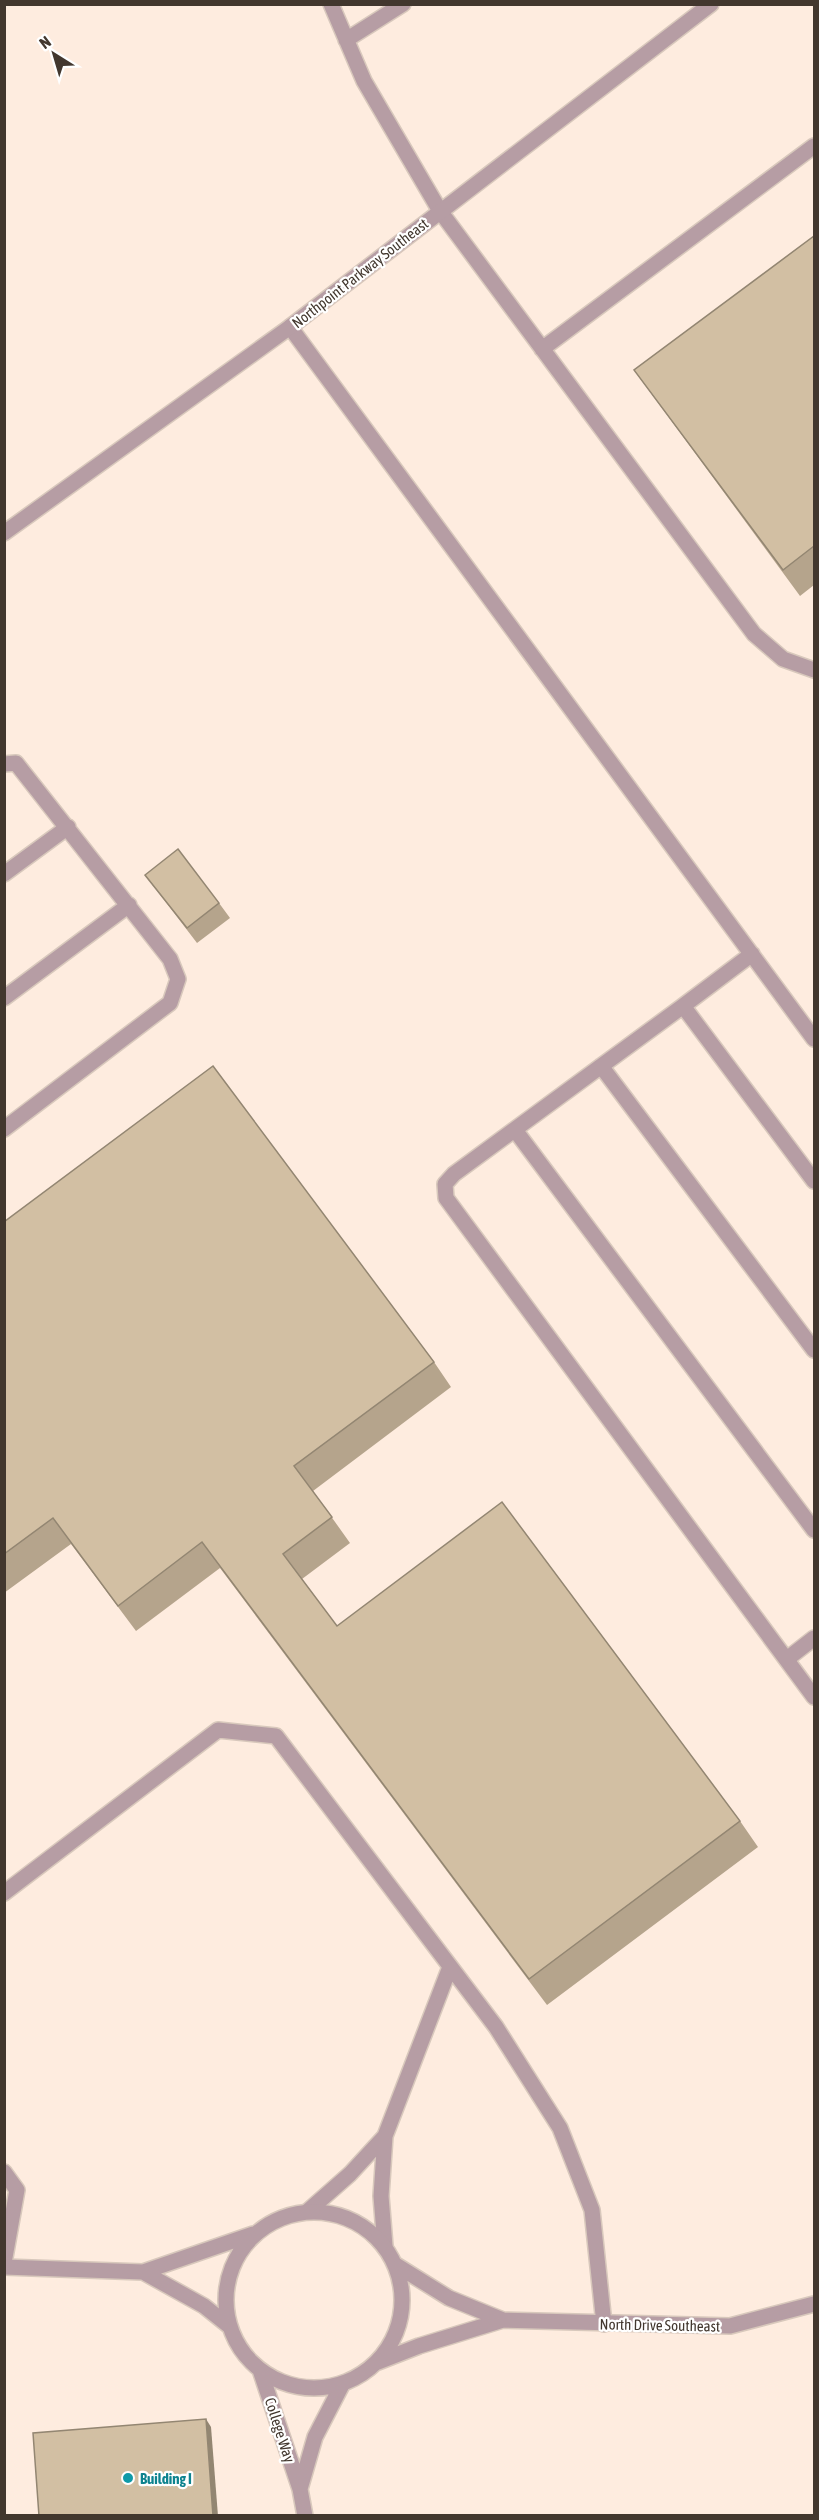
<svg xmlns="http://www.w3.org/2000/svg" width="819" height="2520" font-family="'Asap Condensed',sans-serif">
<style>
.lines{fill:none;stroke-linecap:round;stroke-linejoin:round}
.lane-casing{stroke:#d8c8bc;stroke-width:18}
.street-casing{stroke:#d8c8bc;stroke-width:18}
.lane{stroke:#b69da4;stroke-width:15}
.street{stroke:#b69da4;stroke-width:15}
.wall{fill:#b5a48c}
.shaded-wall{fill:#938672}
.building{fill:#d2bfa3;stroke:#938672;stroke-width:1.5}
.culture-dot{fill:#0f9aa8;stroke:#fff;stroke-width:2}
.labels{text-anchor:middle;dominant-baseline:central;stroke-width:4.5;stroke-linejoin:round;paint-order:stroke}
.street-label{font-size:15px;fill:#42372e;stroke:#fff}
.culture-label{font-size:15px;font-weight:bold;fill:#0d838f;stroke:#fff;text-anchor:start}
</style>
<rect width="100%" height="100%" fill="#feecdf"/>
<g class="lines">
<defs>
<path id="lane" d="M331 4 364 81 440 211 754 634 783 659 814 670
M346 40 403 4
M290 327 814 1039
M542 349 814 146
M4 764 16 763 170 959 178 979 170 1003 4 1129
M4 874 68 827
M4 998 129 905
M683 1006 752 954
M601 1066 814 1350
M515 1130 814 1530
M814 1181 683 1006 454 1174 445 1184 446 1198 814 1697
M787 1659 814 1638
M4 1893 218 1730 276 1736 496 2027 560 2128 592 2210 604 2324
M4 2172 17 2190 4 2263
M308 2211 350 2174 385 2136
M385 2246 381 2196 385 2136 450 1967"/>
<path id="street" d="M4 533 290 327 711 4
M226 2300a88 88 0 1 1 176 0a88 88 0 1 1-176 0Z
M396 2265 449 2298 503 2320 730 2326 814 2304
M4 2267 143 2272 253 2234
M143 2272 204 2306 229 2326
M378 2362 419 2346 503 2320
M260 2370 300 2489 305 2516
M300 2489 315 2437 343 2383"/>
</defs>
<use href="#lane" class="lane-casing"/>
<use href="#street" class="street-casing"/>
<use href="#lane" class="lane"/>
<use href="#street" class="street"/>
</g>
<path class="wall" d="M814 236V585L800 596 634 370Z
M145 875 219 903 230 918 197 943Z
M4 1222 434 1362 451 1387 313 1491 350 1543 302 1579 337 1626 740 1821 758 1847 547 2005 220 1568 136 1631 71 1544 4 1593Z"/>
<path class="shaded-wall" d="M206 2419 211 2427 218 2516H213Z"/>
<path class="building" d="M814 236V546L783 570 634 370Z
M178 849 219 903 187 928 145 875Z
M213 1066 434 1362 294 1466 332 1517 283 1554 337 1626 502 1502 740 1821 529 1979 202 1542 118 1606 53 1518 4 1554V1222Z
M206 2419 213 2516H39L33 2433Z"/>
<circle class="culture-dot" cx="128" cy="2478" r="6"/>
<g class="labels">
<g class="street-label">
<text transform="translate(360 273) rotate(-38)">Northpoint Parkway Southeast</text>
<text transform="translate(660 2325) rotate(1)">North Drive Southeast</text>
<text transform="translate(280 2430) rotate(72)">College Way</text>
</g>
<g class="culture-label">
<text x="140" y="2478">Building I</text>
</g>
</g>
<rect width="819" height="2520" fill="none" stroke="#42372e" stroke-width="12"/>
<g transform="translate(54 54) rotate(323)" stroke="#ffffff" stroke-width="4.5" paint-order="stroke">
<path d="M0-4.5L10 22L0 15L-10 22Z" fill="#42372e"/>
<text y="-9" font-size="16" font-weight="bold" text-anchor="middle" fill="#42372e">N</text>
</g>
</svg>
